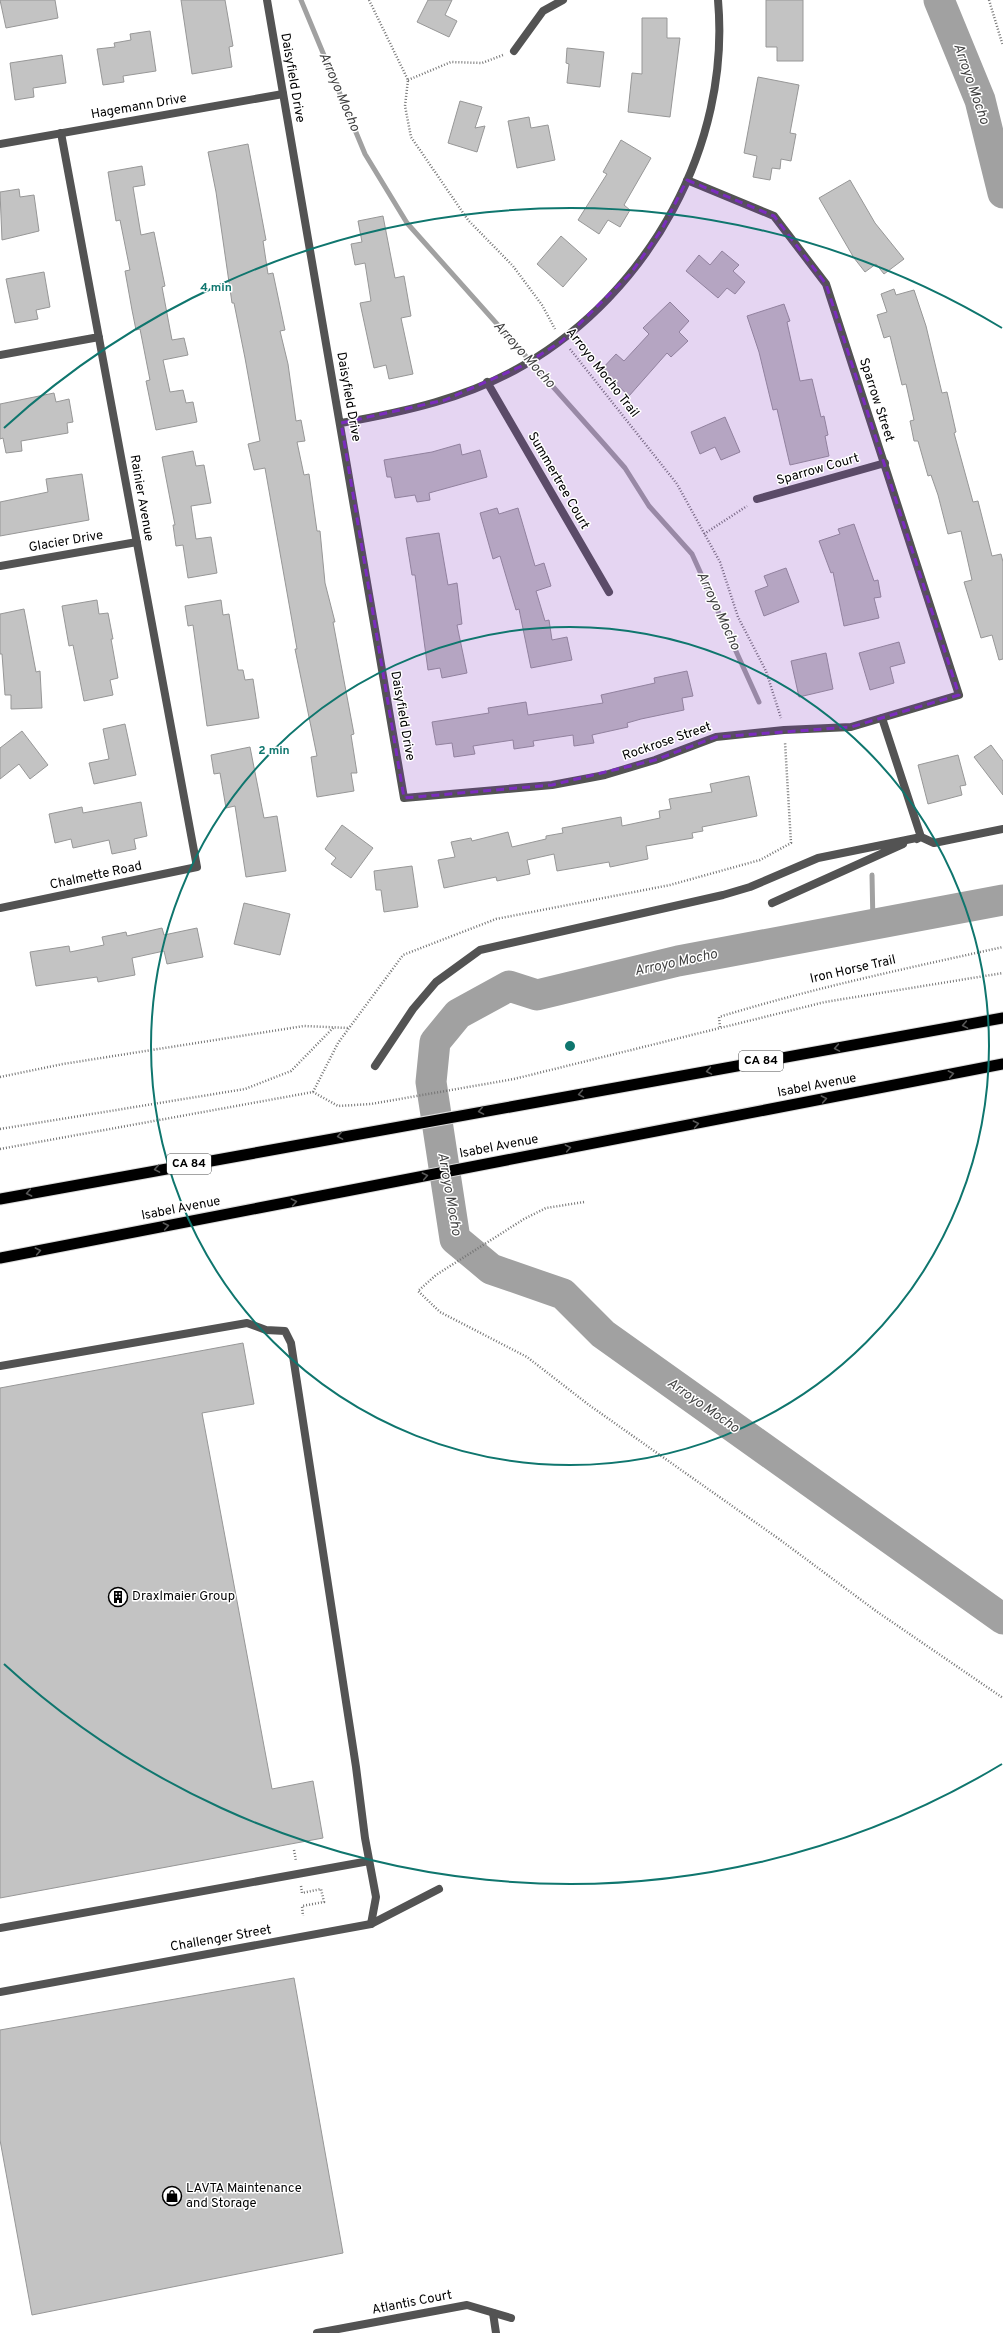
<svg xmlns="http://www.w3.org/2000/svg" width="1003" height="2333" font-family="Overpass,sans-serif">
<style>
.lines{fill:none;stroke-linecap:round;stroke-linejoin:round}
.stream{stroke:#a1a1a1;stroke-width:5}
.river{stroke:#a1a1a1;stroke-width:31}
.building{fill:#c3c3c3;stroke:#979797}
.trunk-casing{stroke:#dbdbdb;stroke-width:13}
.path{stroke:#757575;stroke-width:2.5;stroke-dasharray:1 2;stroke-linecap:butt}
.service{stroke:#535353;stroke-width:8}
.minor{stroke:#535353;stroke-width:8}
.tertiary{stroke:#535353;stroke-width:8}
.trunk{stroke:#000;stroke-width:11}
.oneway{stroke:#595959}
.marked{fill:#7b2cbf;fill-opacity:0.2;stroke:#7b2cbf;stroke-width:3;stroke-dasharray:8 5;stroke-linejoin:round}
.ring{fill:none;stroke:#0f766e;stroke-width:2}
.labels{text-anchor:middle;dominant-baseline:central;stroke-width:3;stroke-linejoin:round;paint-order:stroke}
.shield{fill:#fff;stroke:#4c4c4c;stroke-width:1}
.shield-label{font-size:12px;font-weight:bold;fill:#000}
.street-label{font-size:13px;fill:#000;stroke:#fff}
.poi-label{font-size:13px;fill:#000;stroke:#fff;text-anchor:start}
.water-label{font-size:14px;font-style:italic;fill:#424242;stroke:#fff}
.centre{fill:#0f766e;stroke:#fff;stroke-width:2}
.ring-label{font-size:12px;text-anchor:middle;font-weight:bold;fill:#0f766e;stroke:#fff;stroke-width:3;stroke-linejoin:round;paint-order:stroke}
</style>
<rect width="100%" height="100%" fill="#fff"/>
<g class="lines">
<path class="stream" d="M301 0 365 154 407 223 604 444 625 468 649 506 692 554 759 702
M872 875 873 925"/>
<path class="river" d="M939 0 980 100 1003 193
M1003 900 678 961 537 995 509 986 458 1014 435 1042 431 1082 455 1239 491 1269 563 1294 603 1334 1003 1619"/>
</g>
<path class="building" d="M0 0H55L58 18 6 28Z
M181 0H225L233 46 229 47 232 67 192 74Z
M428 0H452L445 15 457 21 449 37 417 22Z
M766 0H803V61H777V47H766Z
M642 18H667V38H680L670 117 628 112 632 73 642 74Z
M150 31 156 71 123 76 124 82 103 85 97 49 115 47 114 43 131 40 130 34Z
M567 48 604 52 600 87 567 83 569 64 566 63Z
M62 55 66 83 33 88 34 97 15 100 10 63Z
M758 77 799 85 790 133 796 134 791 161 781 159 780 169 772 168 770 180 753 177 757 156 744 153Z
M460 101 482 107 475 128 485 126 477 152 448 143Z
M529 117 531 128 548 125 555 160 517 168 508 121Z
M621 140 651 158 624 205 630 210 620 227 608 220 599 234 578 220 607 174 603 172Z
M248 144 266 240 263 241 268 274 273 273 285 330 280 331 288 364 296 421 301 420 305 441 297 442 304 475 309 474 317 531H320L325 583 335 622H333L354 734 351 735 357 773H351L354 791 317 797 311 757 317 756 295 649H297L265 468 254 470 248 444 260 441 245 358 234 303H232L216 192 208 152Z
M142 166 145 185 133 187 141 235 154 232 165 286 162 287 172 340 184 338 188 355 163 360 170 392 183 390 186 403 193 402 197 422 156 430 146 381 150 380 140 329 136 330 132 310 125 271 130 270 120 220 116 221 108 172Z
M850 180 875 223 904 259 884 274 876 264 865 272 854 258 819 198Z
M19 189 20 197 34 195 39 231 2 240 0 192Z
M383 216 395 278 404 276 411 316 401 318 413 374 389 379 386 365 374 368 360 303 371 301 365 263 355 265 351 244 362 242 358 221Z
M561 236 587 259 563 287 537 264Z
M722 251 739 265 733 271 745 282 735 294 727 288 718 298 686 271 699 255 710 265Z
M44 272 50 307 36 310 38 319 15 323 6 279Z
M894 289 896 295 914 290 926 326 942 393 947 392 956 432 954 433 973 502 978 501 992 556 1001 554 1003 562V659L999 660 992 635 981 638 964 582 972 580 961 531 948 534 938 495 931 475 928 476 918 441H914L910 421 914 420 906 384 902 385 890 336 884 338 877 315 887 312 881 294Z
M670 302 689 321 679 332 688 341 671 357 667 353 629 396 601 370 616 354 624 361 649 334 643 328Z
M784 304 790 321 787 322 800 381 812 379 821 417 824 416 828 435 825 436 829 456 790 465 777 409 773 410 759 352 747 316Z
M54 393 56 402 69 399 73 422 67 423 68 433 21 441 22 451 6 453 3 438 0 439V404Z
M725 417 740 452 721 460 715 447 700 454 691 432Z
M460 444 462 455 480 450 487 477 429 493 430 500 417 502 415 495 395 498 391 477H387L384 460 432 452Z
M193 451 196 466 204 465 211 503 191 506 196 539 211 537 217 573 188 578 183 545 176 546 173 525H175L162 457Z
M82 474 89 520 0 536V502L48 492 46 479Z
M497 508 499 514 518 508 535 566 544 563 551 586 536 591 545 621 549 620 552 640 567 637 572 660 531 668 519 609 516 610 500 556 493 559 480 513Z
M854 524 874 581 878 580 881 597 874 598 879 618 844 626 833 572 831 573 819 541 840 534 838 529Z
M439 533 448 585 457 583 462 624 457 625 467 673 442 678 440 668 428 670 415 575H412L406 538Z
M786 568 799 602 764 616 755 591 768 586 764 576Z
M97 600 99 614 108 613 113 639H111L118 678 110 680 113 695 84 701 73 645 69 646 62 606Z
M221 600 223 615 229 614 238 670H243L245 680 253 679 259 718 207 726 193 625 188 626 185 606Z
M24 609 36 672 40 671 42 708 11 709V695H5L2 654H0V614Z
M899 642 905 663 890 667 894 683 870 690 859 653Z
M826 653 833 689 799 697 791 661Z
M687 671 693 696 682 698 684 710 641 719 627 723 628 727 592 735 594 743 574 746 573 735 533 741 534 746 514 749 513 740 473 746 475 754 454 757 452 743 436 745 432 722 489 713 488 708 526 702 528 715 603 703 601 695 655 683 654 678Z
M125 724 136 775 94 784 89 763 109 759 103 729Z
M22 731 48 765 30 779 19 764 0 779V748Z
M991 745 1003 761V795L974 757Z
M250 747 264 818 277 816 286 871 246 877 235 806 226 808 220 773 214 774 211 755Z
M958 755 966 785 960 786 962 795 928 804 918 765Z
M749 776 757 816 702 827 703 831 692 833 693 838 646 846 648 859 610 867 609 862 557 871 554 854 527 860 530 874 497 881 496 877 444 888 438 860 455 857 451 842 471 838 472 841 508 832 512 847 546 839V836L563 833 562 828 621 817 622 826 660 818 659 811 671 809 669 799 712 792 710 784Z
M141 802 147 836 134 839 136 849 112 854 109 840 73 848 71 839 55 843 49 814 82 807 83 813Z
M342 825 373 848 351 878 331 864 336 858 325 849Z
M412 866 418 907 384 912 381 890H376L374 871Z
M244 903 290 914 280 955 234 944Z
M162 928 164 935 197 928 203 957 167 964 164 951 132 958 135 975 98 982 97 977 36 986 30 952 69 946 70 952 104 945 102 937 126 932 127 936Z
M243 1343 254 1404 202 1413 272 1789 313 1781 323 1838 0 1898V1388Z
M294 1978 343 2253 32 2315 0 2140V2030Z"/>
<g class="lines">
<defs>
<path id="trunk" d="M0 1199 1003 1018
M0 1258 1003 1064"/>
</defs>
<use href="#trunk" class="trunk-casing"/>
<path class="path" d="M369 0 408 80 405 106 411 137 468 220 513 266 542 305 555 329
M989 0 1003 46
M408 80 451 62 482 63 503 55
M570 349 677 484 720 562 738 617 766 671 781 718
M704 534 747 506
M720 1027 719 1017C813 988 908 968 1003 947
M0 1077 63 1064 304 1026 349 1028
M313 1092 338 1043 403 955 496 919 670 885 760 860 791 843 785 742
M0 1129 245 1089 291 1071 334 1027
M0 1149 313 1092 338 1106 371 1104 514 1079 825 1002 1003 973
M584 1202 546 1208 524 1219 436 1275 418 1291 440 1312 527 1357 589 1405 779 1539 876 1611 1003 1698
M294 1850 296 1861
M301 1886 302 1893 321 1889 324 1902 302 1906 303 1916"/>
<path class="service" d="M882 718 921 837 917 839
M772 903 903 844
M375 1066 413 1009 436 982 480 950 723 895 750 887 818 858 921 837 934 843 1003 829
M0 1366 247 1323 266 1330 285 1331 291 1343 356 1767 365 1838 376 1897 371 1924
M0 1928 369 1861
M493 2313 496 2333"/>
<path class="minor" d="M267 0 404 798 552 785 605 775 655 760 716 737 784 730 851 727 959 695 826 284 774 216 687 180
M514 51 543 11 563 0
M0 355 99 337
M487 382 609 592
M341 423C404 412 468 398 524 365 649 292 731 146 718 0
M757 499 885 463
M0 566 137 542
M0 908 197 867 61 133
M0 1992 371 1924 439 1889
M317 2333 467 2305 511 2318"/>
<path class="tertiary" d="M0 144 283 94"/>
<use href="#trunk" class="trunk"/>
</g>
<defs><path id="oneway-chevron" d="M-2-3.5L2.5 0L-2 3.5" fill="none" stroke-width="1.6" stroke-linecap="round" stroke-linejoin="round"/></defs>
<g class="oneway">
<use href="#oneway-chevron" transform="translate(965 1025) rotate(170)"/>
<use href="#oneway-chevron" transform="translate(837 1048) rotate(170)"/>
<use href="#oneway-chevron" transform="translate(709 1071) rotate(170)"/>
<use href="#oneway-chevron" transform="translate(951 1074) rotate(-11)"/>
<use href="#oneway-chevron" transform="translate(581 1094) rotate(170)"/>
<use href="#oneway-chevron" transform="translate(824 1099) rotate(-11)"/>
<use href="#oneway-chevron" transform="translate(481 1111) rotate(170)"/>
<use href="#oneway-chevron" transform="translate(696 1124) rotate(-11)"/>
<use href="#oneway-chevron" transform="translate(340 1136) rotate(170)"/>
<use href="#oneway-chevron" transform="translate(568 1148) rotate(-11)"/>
<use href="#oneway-chevron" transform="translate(157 1169) rotate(170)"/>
<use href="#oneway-chevron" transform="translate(425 1176) rotate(-11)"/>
<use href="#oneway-chevron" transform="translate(29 1193) rotate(169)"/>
<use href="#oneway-chevron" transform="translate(294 1202) rotate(-11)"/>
<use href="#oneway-chevron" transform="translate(166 1226) rotate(-11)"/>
<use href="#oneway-chevron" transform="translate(38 1251) rotate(-11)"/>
</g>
<path class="marked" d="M687 180 774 216 826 284 959 695 851 727 716 737 655 760 552 785 404 798 341 423 445 400 522 366 562 341 631 273 662 229Z"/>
<g class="ring">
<circle cx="570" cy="1046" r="419"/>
<path d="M1002 1764A838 838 0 0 1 4 1664M4 428A838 838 0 0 1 1002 328"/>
</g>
<defs>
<symbol id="building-ring" viewBox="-11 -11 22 22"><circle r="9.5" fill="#fff" stroke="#000" stroke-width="1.5"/><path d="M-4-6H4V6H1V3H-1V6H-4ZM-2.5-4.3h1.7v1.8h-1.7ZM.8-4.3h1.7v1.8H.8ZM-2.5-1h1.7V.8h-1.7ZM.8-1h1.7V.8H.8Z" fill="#000"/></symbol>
<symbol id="shop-ring" viewBox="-11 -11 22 22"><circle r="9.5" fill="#fff" stroke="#000" stroke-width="1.5"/><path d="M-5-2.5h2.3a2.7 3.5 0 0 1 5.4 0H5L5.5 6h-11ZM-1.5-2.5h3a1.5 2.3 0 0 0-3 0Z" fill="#000"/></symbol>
</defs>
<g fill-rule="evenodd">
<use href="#building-ring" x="107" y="1586" width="22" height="22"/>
<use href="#shop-ring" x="161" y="2185" width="22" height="22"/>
</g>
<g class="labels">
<g class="shield">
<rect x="739" y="1051" width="44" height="20" rx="3"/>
<rect x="167" y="1154" width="44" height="20" rx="3"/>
</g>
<g class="shield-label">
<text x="761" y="1061">CA 84</text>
<text x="189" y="1164">CA 84</text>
</g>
<g class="street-label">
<text transform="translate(292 78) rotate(80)">Daisyfield Drive</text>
<text transform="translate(139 107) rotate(-10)">Hagemann Drive</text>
<text transform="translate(602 373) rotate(52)">Arroyo Mocho Trail</text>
<text transform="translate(348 397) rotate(80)">Daisyfield Drive</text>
<text transform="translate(876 400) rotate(72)">Sparrow Street</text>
<text transform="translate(818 470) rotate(-16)">Sparrow Court</text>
<text transform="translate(558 481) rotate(60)">Summertree Court</text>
<text transform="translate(141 498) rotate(80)">Rainier Avenue</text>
<text transform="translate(66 542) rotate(-10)">Glacier Drive</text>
<text transform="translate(402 716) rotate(80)">Daisyfield Drive</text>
<text transform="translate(667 742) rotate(-19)">Rockrose Street</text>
<text transform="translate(96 876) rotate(-12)">Chalmette Road</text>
<text transform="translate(853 970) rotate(-13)">Iron Horse Trail</text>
<text transform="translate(817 1086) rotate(-11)">Isabel Avenue</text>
<text transform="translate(499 1147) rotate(-11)">Isabel Avenue</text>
<text transform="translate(181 1209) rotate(-11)">Isabel Avenue</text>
<text transform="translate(221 1939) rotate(-10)">Challenger Street</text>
<text transform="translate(412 2303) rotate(-11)">Atlantis Court</text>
</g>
<g class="poi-label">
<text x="132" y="1597">Draxlmaier Group</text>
<text x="186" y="2189">LAVTA Maintenance<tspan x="186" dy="15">and Storage</tspan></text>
</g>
<g class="water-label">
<text transform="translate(971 84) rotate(71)">Arroyo Mocho</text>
<text transform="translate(339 92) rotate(67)">Arroyo Mocho</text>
<text transform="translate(524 355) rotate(48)">Arroyo Mocho</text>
<text transform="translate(718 611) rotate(65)">Arroyo Mocho</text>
<text transform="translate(676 963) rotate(-12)">Arroyo Mocho</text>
<text transform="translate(449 1194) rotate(80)">Arroyo Mocho</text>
<text transform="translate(703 1406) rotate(35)">Arroyo Mocho</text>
</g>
</g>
<circle cx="570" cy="1046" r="6" class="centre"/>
<g class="ring-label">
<text x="216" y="291">4 min</text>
<text x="274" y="754">2 min</text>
</g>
</svg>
